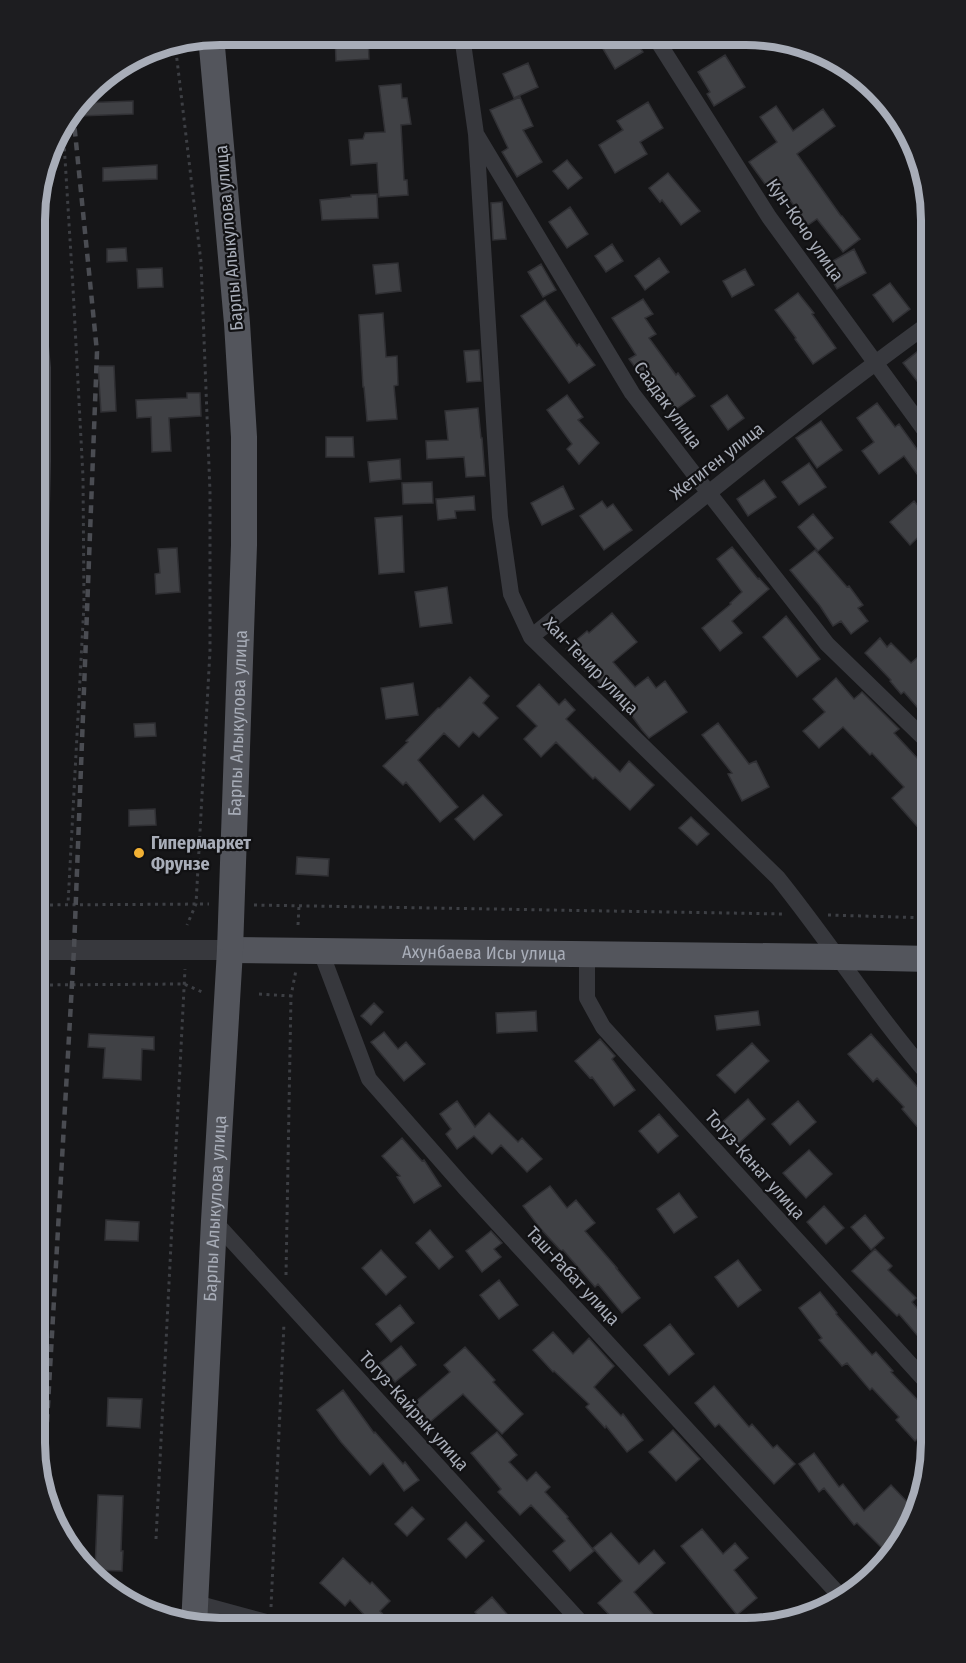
<svg xmlns="http://www.w3.org/2000/svg" width="966" height="1663" font-family="'Fira Sans Condensed',sans-serif">
<style>
.building{fill:#404145;stroke:#303034;stroke-width:1.5}
.lines{fill:none;stroke-linecap:round;stroke-linejoin:round}
.path{stroke:#3d3f44;stroke-width:3;stroke-dasharray:3 4.5;stroke-linecap:butt}
.minor{stroke:#37383d;stroke-width:16}
.tertiary{stroke:#37383d;stroke-width:20}
.primary{stroke:#53555c;stroke-width:26}
.rail{stroke:#4a4c52;stroke-width:4.5;stroke-dasharray:8 6;stroke-linecap:butt}
.poi-dot{fill:#f2b134;stroke:#111113;stroke-width:2}
.labels{text-anchor:middle;dominant-baseline:central;stroke-width:4.5;stroke-linejoin:round;paint-order:stroke}
.street-label{font-size:18px;fill:#a8adb8;stroke:#111113}
.poi-label{font-size:18px;font-weight:bold;fill:#a8adb8;stroke:#111113;text-anchor:start}
.rim{fill:none;stroke:#a8adb8;stroke-width:8}
</style>
<rect width="100%" height="100%" fill="#161618"/>
<path class="building" d="M364 35H368L369 59 336 61 335 36Z
M596 37H633L643 52 615 69Z
M725 55 745 87 714 106 707 94 710 92 698 72Z
M528 63 538 87 514 98 503 74Z
M401 84 402 98H407L411 124 401 125 404 180H407L408 195 379 197 377 163 351 165 349 140 363 139 365 133 385 132 379 86Z
M520 97 533 126 523 130 542 162 517 177 502 152 508 148 490 110Z
M133 101V114L79 116V105L80 103Z
M648 102 663 128 640 142 647 154 615 173 599 145 623 130 617 121Z
M776 106 793 131 823 109 835 126 797 154 841 216H842L860 239 843 252 817 219 808 225 777 182 768 188 749 162 777 142 760 117Z
M567 160 582 178 568 189 553 171Z
M157 165V179L103 181V168Z
M668 173 700 211 681 225 662 200 660 202 649 188Z
M377 194 378 218 322 220 320 200 351 197V195Z
M502 202 506 239 493 240 491 203Z
M570 207 588 234 567 248 549 222Z
M612 244 623 261 606 272 595 256Z
M126 248 127 261 107 262V249Z
M854 249 866 273 837 289 824 266Z
M659 258 669 272 645 290 635 276Z
M398 263 401 291 376 294 373 265Z
M541 264 556 290 543 297 528 272Z
M162 268 163 287 138 288 137 269Z
M745 269 754 285 732 297 723 281Z
M890 283 910 309 893 322 873 295Z
M798 293 814 313 812 314 836 348 813 364 795 339 796 338 775 310Z
M643 299 653 314 645 318 656 334 649 338 676 375 678 373 695 396 675 410 649 374 643 378 629 359 636 355 612 318Z
M545 300 577 346 579 344 595 365 569 383 521 316Z
M383 313 386 357 397 356 398 385 394 386 397 419 367 421 364 387H363L359 315Z
M931 341V384L924 390 903 363Z
M479 350 481 381 467 382 464 351Z
M98 366H114L116 411 101 412Z
M187 393H200L201 416 169 418 171 451 152 452 151 417 137 418 136 400 187 398Z
M567 395 583 417 578 420 599 443 579 464 567 449 572 444 547 410Z
M727 395 744 418 728 430 711 406Z
M877 403 895 427 899 424 919 452 922 450 931 464V493L904 456 879 474 862 451 874 442 857 418Z
M478 408 481 438H482L485 476 466 477 464 457 427 459 426 441 448 440 445 411Z
M821 421 842 450 817 468 796 438Z
M326 437H353L354 457H326Z
M400 459 401 479 370 482 368 462Z
M809 463 826 487 799 505 782 482Z
M764 480 776 497 748 516 737 499Z
M432 482 433 503 403 504 402 483Z
M563 486 574 509 542 525 531 503Z
M474 496 475 510 455 511 456 518 438 520 436 499Z
M602 501 607 508 613 504 632 530 604 550 580 516Z
M914 501 931 521V525L910 545 890 522Z
M813 514 833 538 818 551 798 527Z
M402 516 404 572 379 574 375 518Z
M732 547 758 579 759 578 769 589 732 621 742 633 720 651 702 628 731 604 730 603 742 592 717 559Z
M177 548 180 592 156 594 155 574 160 573 158 549Z
M815 550 847 587 849 586 863 605 858 608 868 621 851 634 841 621 833 626 820 606 790 570Z
M447 587 452 623 420 627 415 592Z
M612 613 637 642 613 662 635 687 648 677 656 688 665 681 687 712 649 738 642 730 614 691 610 694 587 669 585 671 566 649 587 631 589 633Z
M786 616 820 659 797 677 763 637Z
M880 638 887 647 891 643 911 663 918 657 931 672V723L904 692 901 694 890 681 891 680 865 653Z
M470 677 489 696 483 703 498 718 479 737 473 732 459 747 444 733 418 760 458 807 440 822 406 782 403 785 383 766 408 742 406 741 438 708H440Z
M836 678 854 699 862 692 899 729 894 733 931 773V842L892 798 904 787 872 753 870 755 843 727 819 748 803 731 825 712 813 699Z
M413 683 418 715 386 719 381 688Z
M539 684 559 705 565 699 575 710 566 719 620 772 629 761 654 785 630 810 595 777 593 779 556 742 541 757 524 739 537 726 517 706Z
M155 723 156 736 135 737 134 724Z
M718 723 749 764 756 761 769 787 742 801 728 774 732 773 702 735Z
M483 795 502 815 474 840 455 819Z
M155 809 156 825 129 826V810Z
M691 817 709 834 697 845 679 828Z
M297 857 329 859 328 876 296 874Z
M374 1003 383 1012 371 1025 361 1016Z
M536 1011 537 1031 497 1033 496 1013Z
M758 1011 760 1025 717 1030 715 1016Z
M384 1032 398 1049 406 1042 425 1064 404 1081 371 1042Z
M89 1034 154 1037V1050L142 1049 141 1080 103 1078 105 1048 88 1047Z
M871 1034 922 1092 924 1091 931 1100V1120L920 1130 902 1109 904 1107 877 1078 873 1082 848 1054Z
M600 1039 615 1056 612 1059 635 1090 614 1106 592 1077 590 1078 575 1061Z
M752 1043 769 1061 735 1093 717 1075Z
M748 1099 765 1119 737 1145 719 1125Z
M457 1101 475 1127 489 1113 518 1142 522 1138 542 1159 527 1172 501 1145 492 1154 474 1136 457 1149 446 1134 451 1129 440 1114Z
M798 1101 816 1122 790 1145 772 1124Z
M659 1114 678 1136 658 1153 639 1131Z
M402 1138 422 1161 424 1160 441 1186 414 1203 397 1177 400 1176 382 1156Z
M809 1150 832 1174 806 1198 783 1173Z
M550 1186 567 1208 576 1200 595 1223 585 1231 617 1268H616L640 1298 622 1313 598 1284 595 1287 563 1250 561 1251 540 1228 523 1206Z
M679 1193 697 1217 674 1233 657 1209Z
M824 1206 844 1228 826 1244 807 1222Z
M865 1215 884 1238 871 1250 851 1227Z
M106 1220 139 1222 138 1241 105 1240Z
M430 1230 453 1257 439 1269 416 1243Z
M491 1231 502 1243 494 1249 501 1257 482 1272 466 1251Z
M875 1249 892 1266 888 1270 916 1298 912 1302 931 1325V1335L923 1342 899 1314 897 1316 852 1271Z
M381 1250 406 1277 386 1295 362 1268Z
M738 1260 761 1290 738 1307 715 1277Z
M499 1280 518 1305 499 1319 480 1295Z
M820 1292 837 1313 836 1314 872 1355 876 1352 893 1371 891 1372 931 1414V1427L915 1441 896 1420 899 1417 872 1388 870 1390 847 1363 842 1366 819 1340 822 1338 799 1308Z
M400 1305 414 1323 391 1342 376 1324Z
M670 1324 694 1354 669 1375 644 1345Z
M553 1332 573 1354 589 1338 614 1366 594 1387 621 1416 623 1414 643 1440 627 1452 606 1426 605 1428 586 1407 589 1404 554 1371 553 1372 533 1350Z
M401 1346 416 1365 395 1382 380 1363Z
M465 1347 495 1380 493 1382 523 1414 502 1434 463 1394 430 1422 414 1403 450 1372 444 1365Z
M714 1386 749 1427 752 1424 773 1448 777 1445 795 1464 774 1484 719 1424 715 1427 695 1403Z
M343 1390 374 1433 375 1432 403 1464 405 1462 419 1480 404 1491 383 1463 370 1475 341 1442 317 1410Z
M108 1398 142 1399 140 1428 107 1426Z
M673 1430 700 1459 676 1481 649 1452Z
M497 1432 517 1455 509 1462 527 1481 536 1472 550 1487 545 1492 568 1517 567 1518 594 1551 570 1571 553 1551 565 1541 531 1505 520 1515 498 1492 501 1489 471 1453Z
M814 1453 839 1487 843 1484 864 1511 891 1485 918 1513 912 1523 884 1550 857 1523 854 1525 824 1488 819 1492 799 1464Z
M98 1495 123 1496 121 1551H123L122 1571 95 1570Z
M412 1507 424 1519 407 1536 395 1524Z
M466 1522 484 1541 466 1558 448 1539Z
M702 1529 723 1554 735 1543 748 1558 734 1570 757 1598 737 1615 681 1546Z
M611 1533 639 1564 654 1550 665 1563 634 1592 665 1628H628L619 1619 616 1622 598 1603 622 1581 593 1548Z
M343 1558 370 1584 372 1582 390 1601 380 1611 394 1627H376L350 1600 345 1606 320 1583Z
M492 1597 519 1628H489L475 1612Z"/>
<g class="lines">
<path class="path" d="M175 43 201 262 210 492V651L196 904 187 925
M63 126 73 288 83 477 84 604 68 904
M35 905 209 904
M254 905 786 914
M828 915 931 918
M298 925 299 906
M35 985 184 984 202 992
M259 994 291 996
M286 1275 291 996 296 970
M156 1539 185 969
M271 1607 284 1323"/>
<path class="minor" d="M462 36 476 134 632 393 708 492 827 644 931 745
M655 37 769 217 931 439
M476 134 500 517 511 594 531 637 778 878C831 944 876 1015 931 1078
M531 637C663 530 794 421 931 322
M321 952 369 1079 464 1187 843 1599
M587 954V998L603 1027 931 1387
M214 1221 586 1628
M196 1603 270 1623 280 1627"/>
<path class="tertiary" d="M35 721 41 461V368L36 314
M35 950H230"/>
<g class="primary">
<path id="s1" d="M230 950 838 957 931 959"/>
<path id="s2" d="M194 1626 214 1221 230 950 244 545V437L237 323 211 36"/>
</g>
<path class="rail" d="M43 1492 74 949 97 352 73 112"/>
</g>
<circle class="poi-dot" cx="139" cy="853" r="6"/>
<g class="labels">
<g class="street-label">
<text transform="translate(805 230) rotate(55)">Кун-Кочо улица</text>
<text transform="translate(229 238) rotate(-95)">Барпы Алыкулова улица</text>
<text transform="translate(668 405) rotate(54)">Саадак улица</text>
<text transform="translate(717 461) rotate(-38)">Жетиген улица</text>
<text transform="translate(591 666) rotate(46)">Хан-Тенир улица</text>
<text stroke="none"><textPath href="#s2" startOffset="904">Барпы Алыкулова улица</textPath></text>
<text stroke="none"><textPath href="#s1" startOffset="254">Ахунбаева Исы улица</textPath></text>
<text transform="translate(755 1165) rotate(48)">Тогуз-Канат улица</text>
<text stroke="none"><textPath href="#s2" startOffset="418">Барпы Алыкулова улица</textPath></text>
<text transform="translate(573 1276) rotate(47)">Таш-Рабат улица</text>
<text transform="translate(414 1411) rotate(48)">Тогуз-Кайрык улица</text>
</g>
<g class="poi-label">
<text x="151" y="843">Гипермаркет<tspan x="151" dy="21">Фрунзе</tspan></text>
</g>
</g>
<path d="M0 0H966V1663H0ZM220 45H746A175 175 0 0 1 921 220V1443A175 175 0 0 1 746 1618H220A175 175 0 0 1 45 1443V220A175 175 0 0 1 220 45Z" fill="#1d1d20" fill-rule="evenodd"/>
<path class="rim" d="M220 45H746A175 175 0 0 1 921 220V1443A175 175 0 0 1 746 1618H220A175 175 0 0 1 45 1443V220A175 175 0 0 1 220 45Z"/>
</svg>
